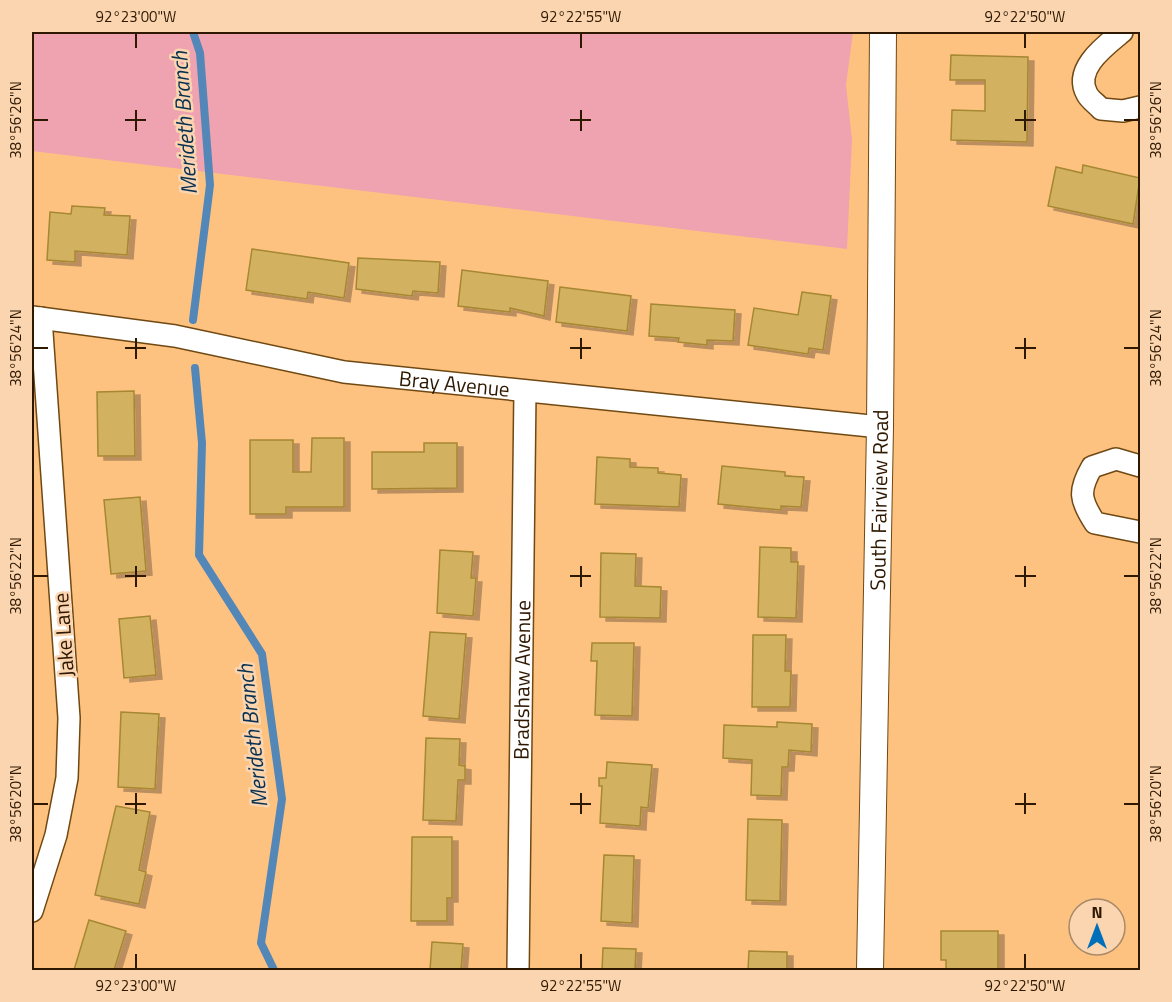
<svg xmlns="http://www.w3.org/2000/svg" width="1172" height="1002" font-family="'Titillium Web',sans-serif">
<style>
.green{fill:#efa2af}
.lines{fill:none;stroke-linecap:round;stroke-linejoin:round}
.stream{stroke:#5387b8;stroke-width:8}
.building{fill:#d2b260;stroke:#a68733;stroke-width:1.5;filter:url(#shadow)}
.minor-casing{stroke:#704812;stroke-width:24}
.tertiary-casing{stroke:#704812;stroke-width:28}
.minor{stroke:#fff;stroke-width:21}
.tertiary{stroke:#fff;stroke-width:26}
.ticks{fill:none;stroke:#2e1800;stroke-width:2}
.labels{text-anchor:middle;dominant-baseline:central;stroke-width:5;stroke-linejoin:round;paint-order:stroke}
.street-label{font-size:21px;fill:#2e1800;stroke:#fad5af}
.water-label{font-size:22px;font-style:italic;fill:#073051;stroke:#fad5af}
.neatline{fill:none;stroke:#2e1800;stroke-width:2}
.ticks-label{font-size:15px;text-anchor:middle;fill:#2e1800}
</style>
<defs>
<filter id="shadow"><feDropShadow dx="6" dy="4" stdDeviation="0" flood-color="#0004"/></filter>
</defs>
<rect width="100%" height="100%" fill="#fec280"/>
<path class="green" d="M32 32H853L846 85 852 140 847 249 32 151Z"/>
<g class="lines">
<path class="stream" d="M193 32 200 53 210 185 193 320
M195 368 202 443 199 555 262 654 282 799 261 943 274 970"/>
</g>
<path class="building" d="M951 55 1028 57 1027 142 951 140 952 110 985 111V80H950Z
M1083 165 1140 178 1133 224 1048 206 1056 167 1082 173Z
M72 206 105 208 104 215 130 216 127 255 75 251V262L47 260 50 212 71 214Z
M252 249 349 263 344 298 308 292 307 299 246 290Z
M358 258 440 262 438 293 413 291 412 296 356 289Z
M462 270 548 281 544 316 510 308V312L458 306Z
M560 287 631 296 627 331 556 322Z
M802 292 831 296 823 350 809 348 808 354 748 345 754 308 798 315Z
M651 304 735 310 733 341 707 340V345L678 342 679 338 649 336Z
M134 391 135 456H98L97 392Z
M312 438H344V507H286V514H250V440H293V472H311Z
M424 443H457V488L372 489V452H424Z
M597 457 630 459V467L658 468V473L681 475 679 507 595 504Z
M722 466 785 472V476L804 477 801 507 781 506V510L718 504Z
M140 497 146 571 111 574 104 500Z
M760 547 791 548V562H798L796 618 758 617Z
M440 550 473 552 471 578H476L473 616 437 613Z
M601 553 636 554 635 586 661 587 660 618 600 617Z
M150 616 156 675 124 678 119 619Z
M430 632 466 634 459 719 423 716Z
M753 635H786L785 671H791L790 707H752Z
M592 643H634L632 716 595 715 597 661H591Z
M121 712 159 714 155 789 118 787Z
M777 722 812 724 811 752 789 750 788 767H782L781 796 751 795 752 760 723 758 724 725 777 727Z
M426 738 460 739 459 765 465 766V780H458L456 821 423 820Z
M607 762 652 765 648 808 641 807 640 826 600 823 602 786H599V778H606Z
M116 806 150 812 139 870 146 872 139 904 95 895Z
M748 819 782 820 780 901 746 900Z
M412 837H452V898H447V921H411Z
M604 855 634 856 632 923 601 921Z
M89 920 126 931 114 970H74Z
M941 931H998V970H946V960H941Z
M432 942 463 944 461 970H430Z
M603 948 636 949 635 970H602Z
M749 951 787 952V970H748Z"/>
<g class="lines">
<defs>
<g id="minor">
<path d="M1122 32C1105 46 1073 69 1087 94 1090 100 1097 104 1101 109L1123 111 1140 107"/>
<path id="s1" d="M32 317 175 336 344 372 880 427"/>
<path d="M1140 466 1116 459 1092 467C1078 491 1080 500 1095 523L1140 532"/>
<path d="M32 911 56 835 67 778 69 718 41 318"/>
<path id="s2" d="M518 970 525 391"/>
</g>
<g id="tertiary">
<path id="s3" d="M870 970 880 427 883 32"/>
</g>
</defs>
<use href="#minor" class="minor-casing"/>
<use href="#tertiary" class="tertiary-casing"/>
<use href="#minor" class="minor"/>
<use href="#tertiary" class="tertiary"/>
</g>
<path class="ticks" d="M136 33V48M581 33V48M1025 33V48M136 110V131M581 110V131M1025 110V131M33 120H48M125 120H146M570 120H591M1015 120H1036M1124 120H1139M136 338V359M581 338V359M1025 338V359M33 348H48M125 348H146M570 348H591M1015 348H1036M1124 348H1139M136 566V587M581 566V587M1025 566V587M33 576H48M125 576H146M570 576H591M1015 576H1036M1124 576H1139M136 793V814M581 793V814M1025 793V814M33 804H48M125 804H146M570 804H591M1015 804H1036M1124 804H1139M136 954V969M581 954V969M1025 954V969"/>
<g class="labels">
<g class="street-label">
<text stroke="none"><textPath href="#s1" startOffset="428">Bray Avenue</textPath></text>
<text stroke="none"><textPath href="#s3" startOffset="470">South Fairview Road</textPath></text>
<text transform="translate(63 635) rotate(-94)">Jake Lane</text>
<text stroke="none"><textPath href="#s2" startOffset="290">Bradshaw Avenue</textPath></text>
</g>
<g class="water-label">
<text transform="translate(184 123) rotate(-94)">Merideth Branch</text>
<text transform="translate(252 736) rotate(-96)">Merideth Branch</text>
</g>
</g>
<rect width="1172" height="1002" fill="none" stroke="#fad5af" stroke-width="66"/>
<g transform="translate(1097 927)"><circle r="28" fill="#fad5af" stroke="#a88969" stroke-width="1.5"/>
<path d="M0-4.5L10 22L0 15L-10 22Z" fill="#006fba"/>
<text y="-9" font-size="16" font-weight="bold" text-anchor="middle" fill="#2e1800">N</text>
</g>
<rect x="33" y="33" width="1106" height="936" class="neatline"/>
<g class="ticks-label">
<text x="136" y="22">92°23'00"W</text>
<text x="581" y="22">92°22'55"W</text>
<text x="1025" y="22">92°22'50"W</text>
<text transform="translate(16 120) rotate(-90)" y="5">38°56'26"N</text>
<text transform="translate(1156 120) rotate(-90)" y="5">38°56'26"N</text>
<text transform="translate(16 348) rotate(-90)" y="5">38°56'24"N</text>
<text transform="translate(1156 348) rotate(-90)" y="5">38°56'24"N</text>
<text transform="translate(16 576) rotate(-90)" y="5">38°56'22"N</text>
<text transform="translate(1156 576) rotate(-90)" y="5">38°56'22"N</text>
<text transform="translate(16 804) rotate(-90)" y="5">38°56'20"N</text>
<text transform="translate(1156 804) rotate(-90)" y="5">38°56'20"N</text>
<text x="136" y="991">92°23'00"W</text>
<text x="581" y="991">92°22'55"W</text>
<text x="1025" y="991">92°22'50"W</text>
</g>
</svg>
